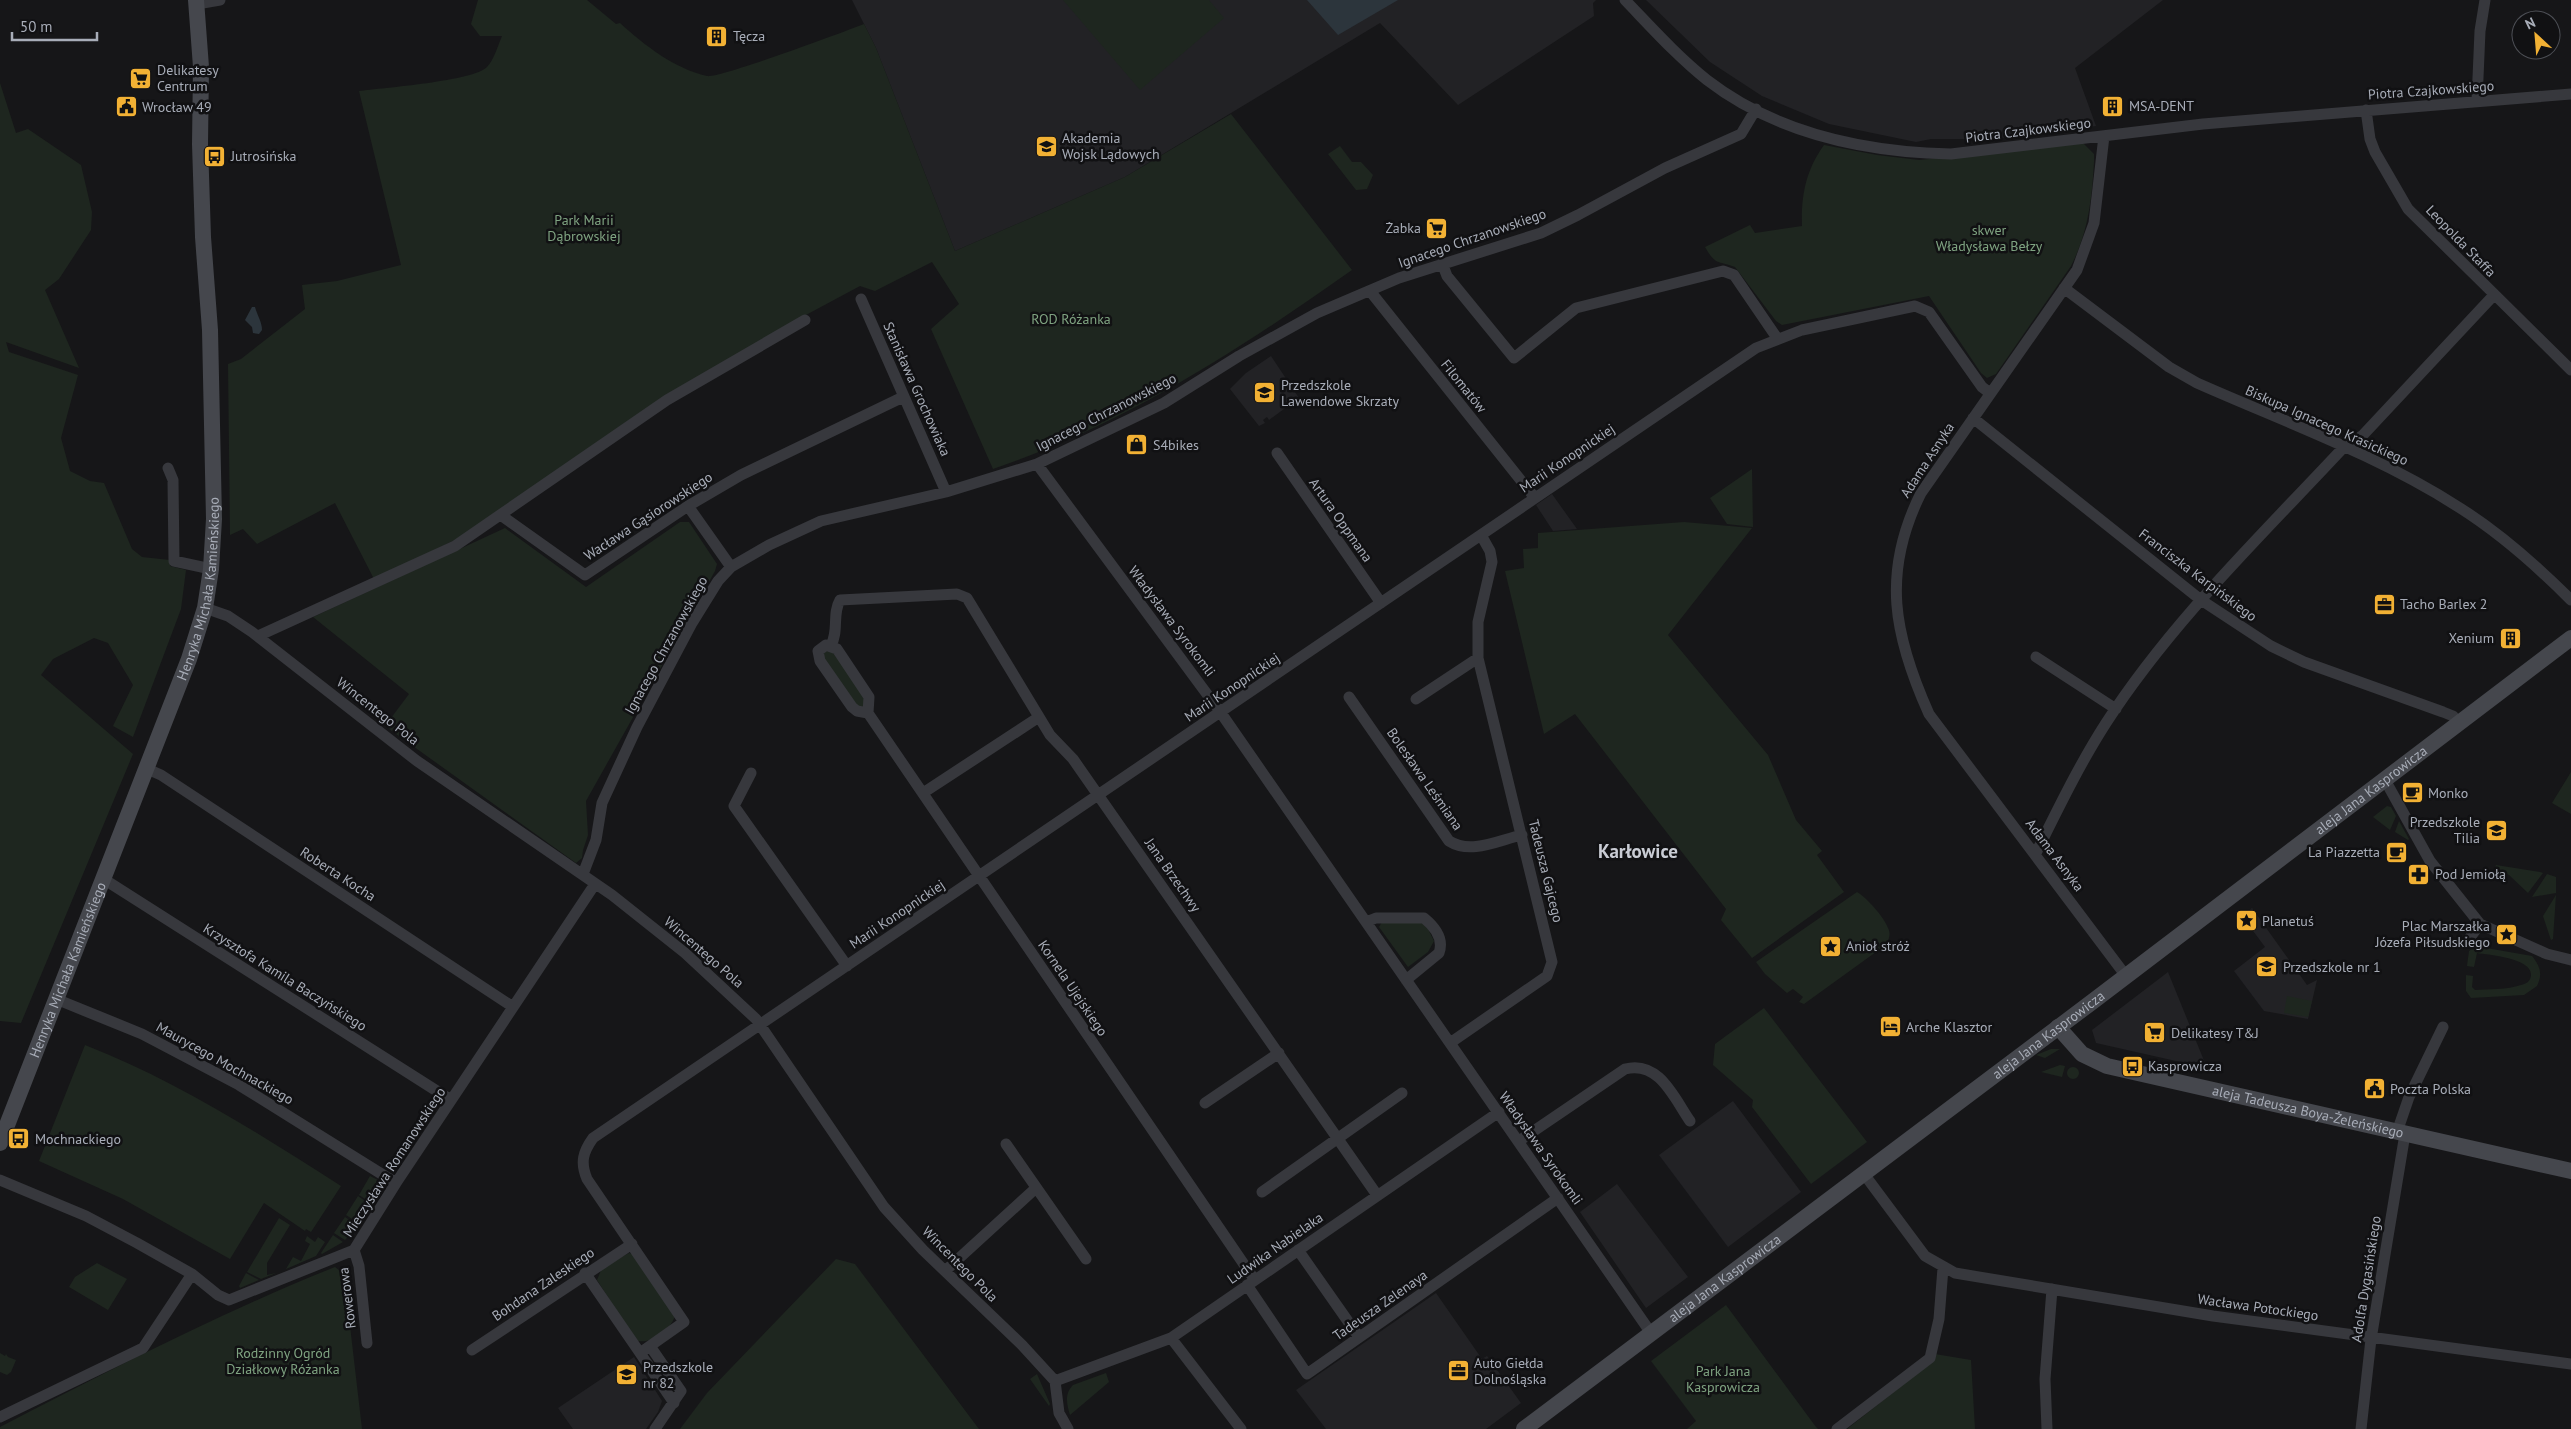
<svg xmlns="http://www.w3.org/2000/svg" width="2571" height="1429" font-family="'PT Sans',sans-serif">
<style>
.built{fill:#222225}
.green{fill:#1e261f}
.water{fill:#2c353c}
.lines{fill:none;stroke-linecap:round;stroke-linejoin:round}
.street{stroke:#37383d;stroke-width:11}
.secondary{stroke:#45474d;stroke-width:16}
.labels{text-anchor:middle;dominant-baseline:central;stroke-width:5;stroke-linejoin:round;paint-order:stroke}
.poi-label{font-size:14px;fill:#a8adb8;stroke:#111113;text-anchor:start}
.street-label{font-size:14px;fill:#a8adb8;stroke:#111113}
.park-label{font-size:14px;fill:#7fa381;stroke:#111113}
.district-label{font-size:19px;font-weight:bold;fill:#c9ccd4;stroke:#111113}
</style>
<rect width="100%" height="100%" fill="#161618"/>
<path class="built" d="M852 0H1596L1593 3 1594 16 1458 105 1380 23 1125 177 955 251 876 48Z
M1646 0H2163L2075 68 2096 126 1995 139H1931L1916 142 1829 124 1762 96 1710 62Z
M1271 356 1299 398 1269 420 1267 417 1263 420 1265 423 1259 426 1230 389 1246 373Z
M1552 494 1577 529 1553 531 1536 505Z
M2252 908 2307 985 2317 980 2308 1019 2264 1011 2234 971 2265 947 2242 916Z
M2168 972 2207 1068 2096 1043 2092 1030Z
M1733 1101 1801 1192 1728 1247 1659 1155Z
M1617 1184 1688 1277 1646 1308 1580 1212Z
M1436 1293 1482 1359 1487 1356 1521 1403 1486 1429H1326L1296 1390Z
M634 1357 662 1401 658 1412 646 1429H573L558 1408Z"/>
<path class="green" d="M478 0H587L616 24 620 23C644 45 675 69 707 76 718 79 846 31 864 24L876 48 955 251 1125 177 1231 114 1352 270C1239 350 1125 424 993 469L931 329 959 304 932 262 875 291 860 286 791 323 459 538 374 579 335 503 257 544 243 529 230 535 228 364 241 359 305 309 302 285 337 281 401 265 359 91C382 88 474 81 487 67 494 60 498 45 502 36H480L471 24Z
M1063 0H1209L1224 18 1140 90Z
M0 83 16 133 28 129 81 165 92 212 91 230 59 279 45 290 79 368 6 342 9 352 78 375 61 438 70 471 90 481 104 483 132 549 142 557 170 560V566L186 570 181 609 133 737 113 726 133 685 108 643 94 638 53 659 41 675 133 754 21 1023 0 1021Z
M2083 143 2094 154V162C2092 199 2088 233 2071 266L1996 374 1987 378 1981 373 1929 296 1782 325 1776 321 1735 267C1717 260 1716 266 1705 247L1750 225 1755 233 1802 226C1801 195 1806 170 1824 145L1877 155 1919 160Z
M1340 146 1352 162H1361L1373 175 1367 189 1356 190 1328 154Z
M1752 469 1753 527 1727 524 1710 498Z
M680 522H689L717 564 715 571 586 801 588 835 583 850 582 858 576 863 385 726 409 694 313 617 505 528 586 587Z
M1684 522 1752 528 1668 635 1768 755 1796 820 1822 851 1817 855 1844 892 1752 958 1721 920 1726 909 1575 714 1544 734 1505 571 1524 568 1523 549 1538 548V533Z
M831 650 865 696 864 706 858 708 823 660 824 652Z
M2571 772V814L2552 803Z
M2387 806 2391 807 2396 816 2390 830 2373 817Z
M2399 821 2409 839 2408 840 2395 832Z
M2496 865 2540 872 2543 873 2528 893 2509 875 2495 868Z
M2547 874 2556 877V893L2532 897Z
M1857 892C1867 898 1884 917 1888 928 1891 934 1889 938 1887 944L1804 1004 1799 1002 1803 997 1793 989 1787 993 1765 974 1756 962Z
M2556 895 2553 939 2551 940 2543 916Z
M1382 922H1422L1427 927 1434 941 1428 952 1408 967 1379 927Z
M2475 946 2532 956C2540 966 2543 974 2537 986L2524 995 2471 998 2466 991V975L2473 976 2472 987 2475 990C2489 989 2507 990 2521 985 2526 984 2531 981 2531 975 2532 958 2489 955 2477 953L2474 967 2467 966 2469 951Z
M2287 996 2312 1001 2308 1017 2284 1013Z
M1764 1008 1867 1142 1811 1184 1752 1107 1753 1100 1713 1065 1715 1044Z
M85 1045C177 1081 258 1133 341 1186L311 1232 306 1229 305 1231 264 1203 230 1259 123 1199 39 1161Z
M2051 1049H2060L2045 1058 2036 1055Z
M2060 1065 2065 1066 2062 1077 2041 1072Z
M2067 1073a6 6 0 1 1 12 0a6 6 0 1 1-12 0Z
M370 1176 380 1181 382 1185 373 1204 359 1195Z
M358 1196 372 1206 360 1224 346 1215Z
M345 1217 358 1226 345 1240 334 1233Z
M279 1218 290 1225 267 1263V1275L276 1273 261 1279 247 1272Z
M333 1235 343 1242 322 1254 321 1253Z
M307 1236 315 1242 318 1237 325 1242 316 1256 286 1269 293 1257 301 1261 310 1244 305 1241Z
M629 1253 633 1254 675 1315C672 1330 649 1346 635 1340L597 1280 602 1268Z
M836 1259 855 1264 979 1429H680L707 1393Z
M97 1263 127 1279 108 1310 69 1287 75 1277Z
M335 1267 344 1274 362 1429H0V1427C110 1370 220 1313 335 1267Z
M246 1273 259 1280 240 1288 239 1286Z
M1726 1305 1816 1427 1818 1429H1687L1696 1421 1651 1361Z
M0 1353 5 1356 6 1354 8 1357 16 1360 11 1372 7 1375 0 1372Z
M1935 1354 1971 1360 1975 1429H1847L1924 1368Z
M1106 1373 1109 1382 1070 1415C1067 1405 1064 1394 1073 1385Z
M1037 1374 1050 1404 1049 1406 1030 1379Z"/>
<path class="water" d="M1307 0H1398L1338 35Z
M252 307H255C257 315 262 322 262 330L259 334 253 333 252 327 245 320Z"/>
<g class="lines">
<path class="street" d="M1625 0C1651 27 1677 56 1707 80 1777 134 1864 152 1951 154L2203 124 2571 94
M197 4 220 0
M2477 101 2480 31 2485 0
M2366 110 2370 139 2375 152 2408 209 2571 370
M2104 136 2094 223 2077 270 1921 493C1881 573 1894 636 1929 714L2126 976
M1442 263 1447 276 1514 358 1576 308 1723 271 1734 275 1777 338
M2064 288 2169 367 2197 383C2285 422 2380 456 2460 508 2501 534 2537 566 2571 600
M1370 291 1535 498
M861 299 946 492
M1973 418 2201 600 2271 646 2304 662 2443 712 2453 716 2458 723
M1277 453 1381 603
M1037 464 1221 713 1651 1333
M168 468 173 480 174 561 211 569
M688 506 731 567
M502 516 585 575 688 506 741 475 903 397
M205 608 228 616 252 632 417 761 612 895 685 953 756 1019 884 1207 923 1250 1022 1345 1055 1381 1059 1413 1068 1429
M258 636 455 546 667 400 805 320
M831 645C839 631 832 614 840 600L957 594 967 598 1050 735 1073 759 1377 1195
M2036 657 2116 709
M1349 697 1449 841C1471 855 1499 840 1522 835
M1416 699 1478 658
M868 713 857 711 852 707 820 661 818 651 826 645 837 649 869 697 868 713 1254 1279
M145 768 161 775 513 1007
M751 773 734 806 847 966
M2385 780 2430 861 2480 924 2466 943
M923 793 1039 717
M2036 853C2058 809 2079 765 2106 723 2172 621 2261 536 2343 448L2363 435 2493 296
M583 874 596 840 602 803 637 727 692 623 718 581 731 567 769 545 821 521 946 492 1037 464 1164 403 1239 356 1317 313 1399 278 1541 233 1578 215 1665 168 1741 134 1756 109
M102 878 451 1100
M1366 922 1376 918H1424C1435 927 1444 939 1439 953L1406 980
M2480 924 2547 954 2571 960
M56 999 142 1034 239 1085 396 1183
M1450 1043 1547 976 1552 962 1478 658V622L1492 562 1490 551 1481 535
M1205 1103 1279 1053
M2397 1132 2409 1097 2443 1027
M1519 1141 1625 1069C1659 1060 1674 1098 1690 1121
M1006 1144 1086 1259
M1864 1174 1925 1256 1955 1273 2213 1316 2571 1364
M0 1180 86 1216 137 1243 192 1274 218 1295 229 1300 354 1250 396 1183 595 884
M1262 1192 1402 1093
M354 1250 359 1266 367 1343
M1298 1250 1359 1337
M945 1271 1036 1188
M585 1273 640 1353 684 1322 587 1179C580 1162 583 1152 593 1138L1756 348 1802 330 1915 306 1929 312 1982 387 1990 393
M1247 1285 1307 1374 1558 1198
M1171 1338 1241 1429
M650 1346 681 1391 655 1429
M472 1350 632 1244
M640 1353 674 1403
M1055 1381 1171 1338 1499 1112
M0 1417 143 1348 192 1274
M1837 1429 1930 1358 1939 1319 1943 1268
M2047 1429 2045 1379 2052 1289
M2361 1429 2371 1339 2405 1134"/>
<g class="secondary">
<path id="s1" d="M2058 1027 2082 1054 2107 1066 2571 1171"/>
<path id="s2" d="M0 1143 189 659 205 608 211 569 214 519 210 330 203 237 200 144 201 67 196 0"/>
<path id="s3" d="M1524 1429 2092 1002 2571 638"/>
</g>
</g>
<defs>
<symbol id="building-square" viewBox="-11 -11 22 22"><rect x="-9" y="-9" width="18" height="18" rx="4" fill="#f2b134" stroke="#111113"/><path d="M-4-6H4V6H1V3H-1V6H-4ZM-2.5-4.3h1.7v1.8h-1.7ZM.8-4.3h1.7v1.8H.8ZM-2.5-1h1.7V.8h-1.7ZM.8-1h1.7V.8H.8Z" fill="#111"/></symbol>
<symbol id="supermarket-square" viewBox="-11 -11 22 22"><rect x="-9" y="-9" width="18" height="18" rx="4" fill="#f2b134" stroke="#111113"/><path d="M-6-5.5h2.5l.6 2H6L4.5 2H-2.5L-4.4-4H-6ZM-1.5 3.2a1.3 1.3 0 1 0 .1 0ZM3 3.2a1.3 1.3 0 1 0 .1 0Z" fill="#111"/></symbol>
<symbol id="civic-square" viewBox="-11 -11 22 22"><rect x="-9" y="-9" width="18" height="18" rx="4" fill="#f2b134" stroke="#111113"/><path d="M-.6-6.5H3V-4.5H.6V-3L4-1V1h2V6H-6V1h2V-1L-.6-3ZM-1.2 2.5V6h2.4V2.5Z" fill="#111"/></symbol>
<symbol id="university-square" viewBox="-11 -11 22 22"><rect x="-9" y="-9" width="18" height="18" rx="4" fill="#f2b134" stroke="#111113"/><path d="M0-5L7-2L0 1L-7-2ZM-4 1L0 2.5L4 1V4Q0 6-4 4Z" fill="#111"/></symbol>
<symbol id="bus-square" viewBox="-11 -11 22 22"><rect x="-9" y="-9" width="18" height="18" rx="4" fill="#f2b134" stroke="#111113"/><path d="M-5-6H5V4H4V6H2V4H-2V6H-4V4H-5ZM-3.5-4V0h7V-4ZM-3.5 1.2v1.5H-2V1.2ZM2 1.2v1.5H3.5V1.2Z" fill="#111"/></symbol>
<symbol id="school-square" viewBox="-11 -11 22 22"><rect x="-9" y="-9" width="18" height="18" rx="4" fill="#f2b134" stroke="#111113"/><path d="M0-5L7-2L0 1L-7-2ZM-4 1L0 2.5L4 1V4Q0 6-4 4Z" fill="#111"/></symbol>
<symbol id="shop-square" viewBox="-11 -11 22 22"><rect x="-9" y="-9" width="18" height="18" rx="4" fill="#f2b134" stroke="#111113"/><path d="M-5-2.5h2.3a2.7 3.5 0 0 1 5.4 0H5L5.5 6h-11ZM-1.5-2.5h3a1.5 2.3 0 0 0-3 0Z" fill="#111"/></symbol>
<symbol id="office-square" viewBox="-11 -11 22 22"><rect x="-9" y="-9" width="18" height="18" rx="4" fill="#f2b134" stroke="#111113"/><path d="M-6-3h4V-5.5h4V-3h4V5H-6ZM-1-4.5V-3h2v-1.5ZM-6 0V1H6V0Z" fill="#111"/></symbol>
<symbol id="cafe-square" viewBox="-11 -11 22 22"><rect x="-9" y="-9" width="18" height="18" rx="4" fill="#f2b134" stroke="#111113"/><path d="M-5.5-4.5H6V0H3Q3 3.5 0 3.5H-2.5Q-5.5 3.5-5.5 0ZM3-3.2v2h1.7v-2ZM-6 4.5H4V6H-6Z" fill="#111"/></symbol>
<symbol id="pharmacy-square" viewBox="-11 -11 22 22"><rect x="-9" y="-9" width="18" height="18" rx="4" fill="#f2b134" stroke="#111113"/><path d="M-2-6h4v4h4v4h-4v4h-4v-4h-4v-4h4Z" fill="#111"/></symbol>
<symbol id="sight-square" viewBox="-11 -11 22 22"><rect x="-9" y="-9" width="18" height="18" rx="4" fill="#f2b134" stroke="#111113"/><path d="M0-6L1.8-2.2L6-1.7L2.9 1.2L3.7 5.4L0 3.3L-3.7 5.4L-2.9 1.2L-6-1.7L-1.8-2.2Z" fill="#111"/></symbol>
<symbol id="hotel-square" viewBox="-11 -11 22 22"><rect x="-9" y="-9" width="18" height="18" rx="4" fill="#f2b134" stroke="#111113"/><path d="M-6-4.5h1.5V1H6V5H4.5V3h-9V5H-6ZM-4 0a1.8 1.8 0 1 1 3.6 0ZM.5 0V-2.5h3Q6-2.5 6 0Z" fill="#111"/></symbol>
</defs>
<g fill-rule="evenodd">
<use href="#building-square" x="704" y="24" width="25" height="25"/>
<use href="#supermarket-square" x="128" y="66" width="25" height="25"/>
<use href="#building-square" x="2100" y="94" width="25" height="25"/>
<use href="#civic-square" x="114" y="94" width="25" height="25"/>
<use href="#university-square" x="1034" y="134" width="25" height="25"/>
<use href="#bus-square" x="202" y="144" width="25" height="25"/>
<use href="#supermarket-square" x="1424" y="216" width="25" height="25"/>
<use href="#school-square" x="1252" y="380" width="25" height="25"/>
<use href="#shop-square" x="1124" y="432" width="25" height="25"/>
<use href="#office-square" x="2372" y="592" width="25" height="25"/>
<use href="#building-square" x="2498" y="626" width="25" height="25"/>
<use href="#cafe-square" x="2400" y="780" width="25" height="25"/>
<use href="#school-square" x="2484" y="818" width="25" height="25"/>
<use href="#cafe-square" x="2384" y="840" width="25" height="25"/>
<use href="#pharmacy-square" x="2406" y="862" width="25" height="25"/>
<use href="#sight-square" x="2234" y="908" width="25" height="25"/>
<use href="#sight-square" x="2494" y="922" width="25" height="25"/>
<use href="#sight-square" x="1818" y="934" width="25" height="25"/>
<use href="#school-square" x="2254" y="954" width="25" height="25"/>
<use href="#hotel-square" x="1878" y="1014" width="25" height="25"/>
<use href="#supermarket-square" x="2142" y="1020" width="25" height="25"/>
<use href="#bus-square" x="2120" y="1054" width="25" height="25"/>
<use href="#civic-square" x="2362" y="1076" width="25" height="25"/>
<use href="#bus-square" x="6" y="1126" width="25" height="25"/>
<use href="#office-square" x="1446" y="1358" width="25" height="25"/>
<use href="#school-square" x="614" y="1362" width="25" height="25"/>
</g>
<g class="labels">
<g class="poi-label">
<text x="733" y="36">Tęcza</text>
<text x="157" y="70">Delikatesy<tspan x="157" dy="16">Centrum</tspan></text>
<text x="2129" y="106">MSA-DENT</text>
<text x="142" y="107">Wrocław 49</text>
<text x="1062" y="138">Akademia<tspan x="1062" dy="16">Wojsk Lądowych</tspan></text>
<text x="231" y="156">Jutrosińska</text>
<text x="1421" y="228" text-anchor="end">Żabka</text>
<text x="1281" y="385">Przedszkole<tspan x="1281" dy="16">Lawendowe Skrzaty</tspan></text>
<text x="1153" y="445">S4bikes</text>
<text x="2400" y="604">Tacho Barlex 2</text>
<text x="2494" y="638" text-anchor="end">Xenium</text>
<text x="2428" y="793">Monko</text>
<text x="2480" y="822" text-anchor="end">Przedszkole<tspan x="2480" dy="16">Tilia</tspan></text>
<text x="2380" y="852" text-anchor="end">La Piazzetta</text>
<text x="2435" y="874">Pod Jemiołą</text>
<text x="2262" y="921">Planetuś</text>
<text x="2490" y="926" text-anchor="end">Plac Marszałka<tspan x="2490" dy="16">Józefa Piłsudskiego</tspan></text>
<text x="1846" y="946">Anioł stróż</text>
<text x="2283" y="967">Przedszkole nr 1</text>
<text x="1906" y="1027">Arche Klasztor</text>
<text x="2171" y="1033">Delikatesy T&amp;J</text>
<text x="2148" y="1066">Kasprowicza</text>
<text x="2390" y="1089">Poczta Polska</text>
<text x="35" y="1139">Mochnackiego</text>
<text x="1474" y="1363">Auto Giełda<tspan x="1474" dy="16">Dolnośląska</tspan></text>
<text x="643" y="1367">Przedszkole<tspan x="643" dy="16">nr 82</tspan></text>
</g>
<g class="street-label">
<text transform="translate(2431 90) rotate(-4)">Piotra Czajkowskiego</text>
<text transform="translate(2028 130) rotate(-7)">Piotra Czajkowskiego</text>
<text transform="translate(1472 238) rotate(-19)">Ignacego Chrzanowskiego</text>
<text transform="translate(2461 241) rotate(46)">Leopolda Staffa</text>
<text transform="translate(1464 386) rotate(51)">Filomatów</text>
<text transform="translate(917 389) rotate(66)">Stanisława Grochowiaka</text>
<text transform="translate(1106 412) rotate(-27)">Ignacego Chrzanowskiego</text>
<text transform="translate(2327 425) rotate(24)">Biskupa Ignacego Krasickiego</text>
<text transform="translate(1567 458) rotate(-34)">Marii Konopnickiej</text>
<text transform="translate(1927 460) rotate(-57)">Adama Asnyka</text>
<text transform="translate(648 516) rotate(-33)">Wacława Gąsiorowskiego</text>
<text transform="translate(1341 520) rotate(55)">Artura Oppmana</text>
<text transform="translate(2198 575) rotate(37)">Franciszka Karpińskiego</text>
<text stroke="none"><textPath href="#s2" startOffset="591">Henryka Michała Kamieńskiego</textPath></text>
<text transform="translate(1172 621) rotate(53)">Władysława Syrokomli</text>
<text transform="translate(666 645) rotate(-61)">Ignacego Chrzanowskiego</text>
<text transform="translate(1232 687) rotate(-34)">Marii Konopnickiej</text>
<text transform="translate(378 711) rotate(38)">Wincentego Pola</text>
<text transform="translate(1425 779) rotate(55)">Bolesława Leśmiana</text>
<text stroke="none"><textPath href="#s3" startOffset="1061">aleja Jana Kasprowicza</textPath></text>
<text transform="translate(2055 855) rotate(53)">Adama Asnyka</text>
<text transform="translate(1546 871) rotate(76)">Tadeusza Gajcego</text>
<text transform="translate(338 874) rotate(33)">Roberta Kocha</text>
<text transform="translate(1173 875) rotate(55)">Jana Brzechwy</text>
<text transform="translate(897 914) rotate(-34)">Marii Konopnickiej</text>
<text transform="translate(704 952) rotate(41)">Wincentego Pola</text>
<text stroke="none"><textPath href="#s2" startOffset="186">Henryka Michała Kamieńskiego</textPath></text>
<text transform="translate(285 977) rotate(32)">Krzysztofa Kamila Baczyńskiego</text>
<text transform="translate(1073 988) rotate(56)">Kornela Ujejskiego</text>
<text stroke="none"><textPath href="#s3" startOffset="656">aleja Jana Kasprowicza</textPath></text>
<text transform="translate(225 1063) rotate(29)">Maurycego Mochnackiego</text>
<text stroke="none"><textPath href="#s1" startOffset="270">aleja Tadeusza Boya-Żeleńskiego</textPath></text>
<text transform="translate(1541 1148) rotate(55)">Władysława Syrokomli</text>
<text transform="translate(394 1162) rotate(-57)">Mieczysława Romanowskiego</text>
<text transform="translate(1275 1248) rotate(-35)">Ludwika Nabielaka</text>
<text transform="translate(960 1264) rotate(45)">Wincentego Pola</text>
<text stroke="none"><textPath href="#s3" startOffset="251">aleja Jana Kasprowicza</textPath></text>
<text transform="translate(2366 1279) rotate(-81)">Adolfa Dygasińskiego</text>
<text transform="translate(543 1284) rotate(-34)">Bohdana Zaleskiego</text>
<text transform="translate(347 1298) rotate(-97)">Rowerowa</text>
<text transform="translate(1380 1305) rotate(-35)">Tadeusza Zelenaya</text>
<text transform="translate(2258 1307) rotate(8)">Wacława Potockiego</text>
</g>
<g class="park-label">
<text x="584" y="220">Park Marii<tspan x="584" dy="16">Dąbrowskiej</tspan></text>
<text x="1989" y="230">skwer<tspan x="1989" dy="16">Władysława Bełzy</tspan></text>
<text x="1071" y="319">ROD Różanka</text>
<text x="283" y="1353">Rodzinny Ogród<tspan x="283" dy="16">Działkowy Różanka</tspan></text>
<text x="1723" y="1371">Park Jana<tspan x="1723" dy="16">Kasprowicza</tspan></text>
</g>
<g class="district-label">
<text x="1638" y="851">Karłowice</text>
</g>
</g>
<g transform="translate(2536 35) rotate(334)"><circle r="24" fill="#111113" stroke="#4d4f55"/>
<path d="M0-4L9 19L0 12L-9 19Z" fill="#f2b134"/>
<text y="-8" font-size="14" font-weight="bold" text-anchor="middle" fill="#a8adb8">N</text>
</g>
<path d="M12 32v8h85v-8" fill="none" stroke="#a8adb8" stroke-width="2.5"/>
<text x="20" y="32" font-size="15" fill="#a8adb8" stroke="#111113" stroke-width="4" paint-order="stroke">50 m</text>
</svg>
